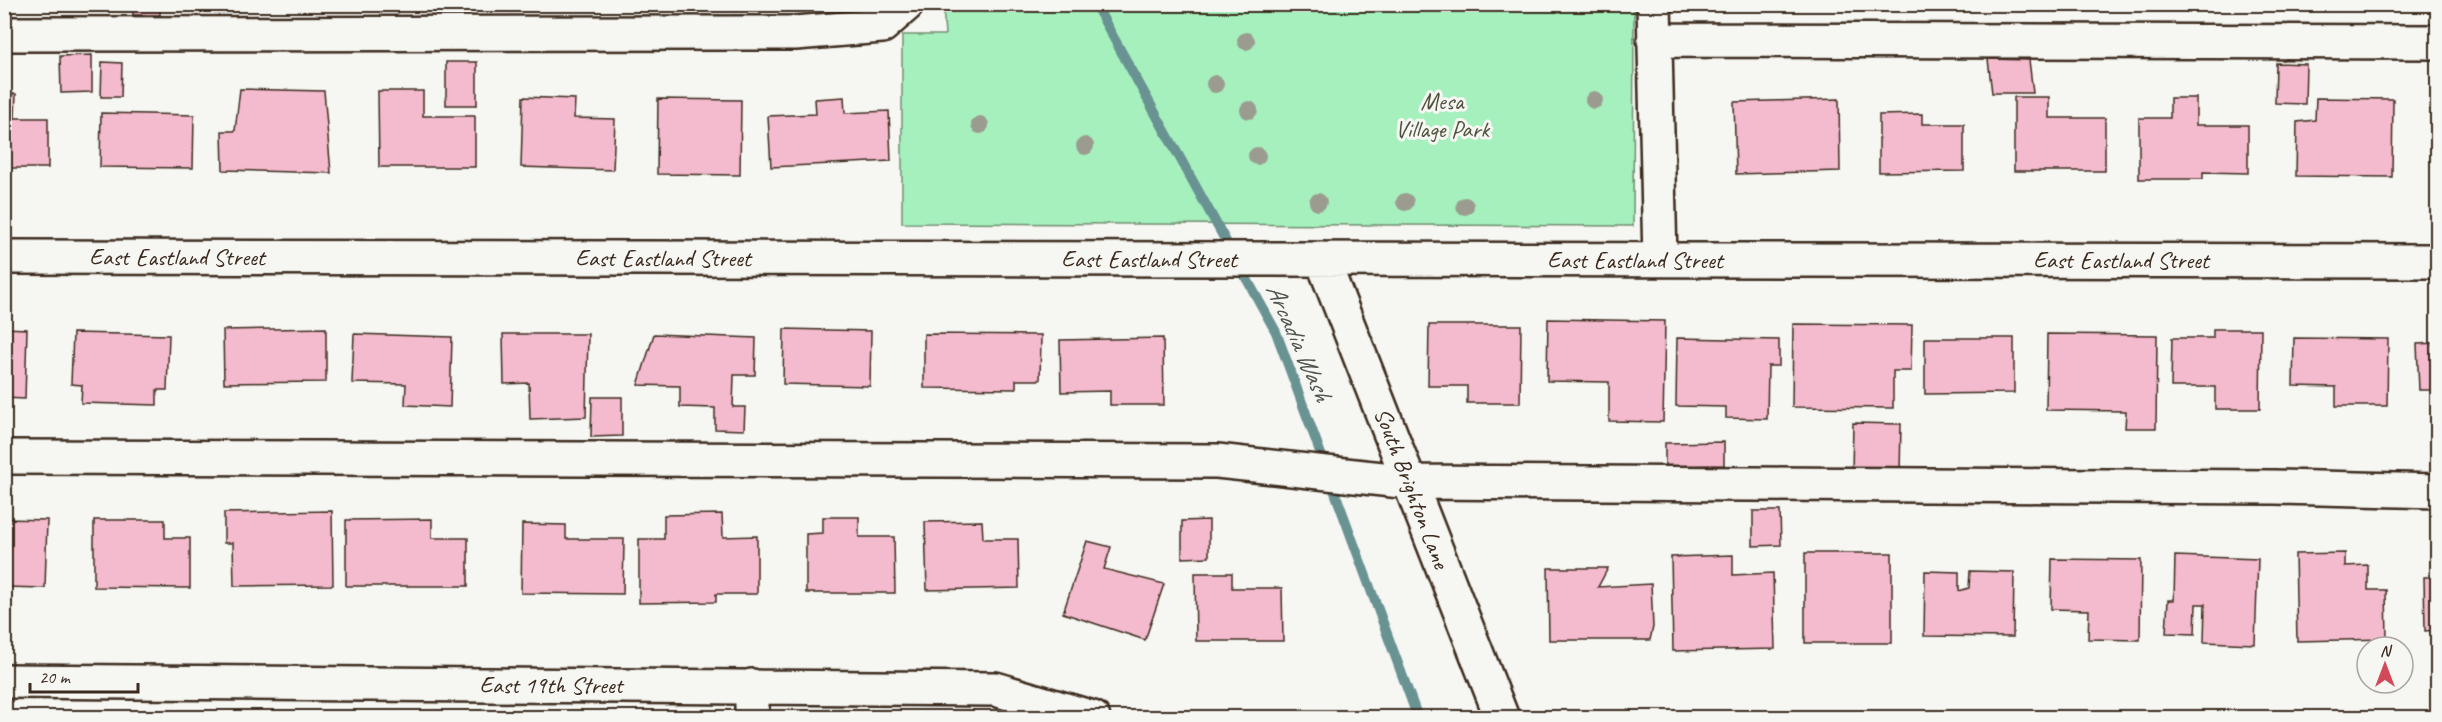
<svg xmlns="http://www.w3.org/2000/svg" width="2442" height="722" font-family="Caveat,sans-serif">
<style>
.green{fill:#a6f0be;stroke:#708d6e;stroke-width:1.5}
.lines{fill:none;stroke-linecap:round;stroke-linejoin:round}
.stream{stroke:#699292;stroke-width:10}
.building{fill:#f4bbce;stroke:#3b2a1e;stroke-width:1.5}
.minor-casing{stroke:#3b2a1e;stroke-width:38}
.minor{stroke:#f6f6f2;stroke-width:33}
.tree{fill:#9b9c8f}
.labels{text-anchor:middle;dominant-baseline:central;stroke-width:6;stroke-linejoin:round;paint-order:stroke}
.park-label{font-size:24px;fill:#50523e;stroke:#f6f6f2}
.street-label{font-size:24px;fill:#3b2a1e;stroke:#f6f6f2}
.water-label{font-size:26px;font-style:italic;fill:#4e554e;stroke:#f6f6f2}
</style>
<rect width="100%" height="100%" fill="#f6f6f2"/>
<filter id="ink" filterUnits="userSpaceOnUse"><feTurbulence type="fractalNoise" baseFrequency=".0167" numOctaves="2"/><feDisplacementMap in="SourceGraphic" scale="12" xChannelSelector="R" yChannelSelector="G"/><feConvolveMatrix kernelMatrix="1 2 1 2 8 2 1 2 1" color-interpolation-filters="sRGB"/></filter>
<g filter="url(#ink)">
<path class="green" d="M943 5H1634L1633 226 902 223V35H945Z"/>
<g class="lines">
<path class="stream" d="M1095 4 1276 332 1418 718"/>
</g>
<path class="building" d="M133 4H160V15H133Z
M92 55V92L61 93 60 56Z
M1988 59 2029 60 2033 93H1992Z
M102 62 122 63 121 97H101Z
M446 62H477V105H446Z
M2276 63 2306 64 2305 104 2275 103Z
M240 89 324 91 331 173 223 170 222 131H235Z
M378 91H423V116H475V167H379Z
M4 94H16L15 118H48V168H4Z
M523 97 575 99 574 118 615 119 613 170 521 167Z
M844 97 845 113 889 111 891 161 771 167 768 116 816 114 815 99Z
M2014 97H2049V118H2105V171H2014Z
M2170 98H2196V125H2248V173L2203 172V179H2139V118H2170Z
M2316 98 2393 99 2392 177 2296 176 2297 122 2315 120Z
M658 99 741 100 740 175 657 174Z
M1839 99 1840 171 1736 174 1734 102Z
M101 113 194 115 193 168 100 167Z
M1922 114V124H1964V171L1879 172V115Z
M1548 319 1665 321 1663 422 1609 421V382L1547 381Z
M1793 324 1912 325 1911 371H1893V408L1792 407Z
M1429 325H1521L1520 403H1467V386H1428Z
M4 328 27 329 25 399 4 398Z
M326 328V382L224 383 223 330Z
M784 329 871 331 870 386 783 384Z
M2213 329H2261L2260 409H2215V387H2171L2172 338H2213Z
M73 333 169 335 167 390H157V405L81 403 82 385 71 384Z
M354 334 452 337 450 407 405 405 406 384 352 383Z
M503 334H588L586 417 530 419 529 383 504 384Z
M654 334 756 338 755 375H734L733 407H745L744 430 715 429V408L680 407V386L638 385Z
M924 334 1041 335 1040 380H1016V389L924 388Z
M2047 334 2157 335 2156 428H2125L2126 411 2046 410Z
M1163 338 1164 405H1110V391L1061 392 1060 340Z
M1677 338 1779 340V366H1768L1767 419 1726 418V407L1676 406Z
M1925 338H2014V393L1925 394Z
M2294 338 2388 339 2387 406H2336V387L2293 386Z
M2438 343V390H2419L2417 344Z
M592 397H622V436L591 437Z
M1853 423 1901 424 1900 473H1852Z
M1724 442V465L1665 466V443Z
M332 511 333 585 234 586 233 543H224V513Z
M1753 511H1780L1781 545 1753 546Z
M722 514 723 537 757 536V594H716V602L639 603V539H664V515Z
M823 517H859V537H894L895 593H806V534L823 533Z
M4 519 47 520 45 588 4 587Z
M432 519V538H468V586H346V520Z
M94 520H165V538H190V588L94 587Z
M1209 520V557L1182 558V521Z
M982 521 983 539H1018L1019 588 927 590 925 522Z
M522 524 566 525V539H624L623 594 521 593Z
M1087 541 1111 547 1104 569 1164 584 1145 640 1063 613Z
M1805 553H1892V643H1805Z
M2345 553V566L2368 565V590H2386L2387 639 2297 641 2295 554Z
M1733 555V575L1773 573 1775 649 1673 651 1671 557Z
M2175 556 2258 559 2255 644 2204 642 2205 604H2196L2195 634 2166 633 2168 600H2174Z
M2052 559 2141 560 2140 640 2088 639 2089 610 2051 609Z
M1548 568H1608L1598 587 1651 584 1653 627 1650 640H1549Z
M1925 571 1959 572V591L1969 588 1970 571 2014 572 2013 637 1924 636Z
M1195 573H1232V588H1282L1283 641H1196Z
M2424 577H2438V630L2425 631Z"/>
<g class="lines">
<defs>
<path id="minor" d="M1654 4 1660 260
M4 34 795 33 882 26 907 4
M1654 40 2438 42
M4 257 2438 261
M1322 259 1502 718
M4 457 1217 461 1410 482 2274 487 2438 491
M4 681 995 689 1093 718
M752 686V718"/>
</defs>
<use href="#minor" class="minor-casing"/>
<use href="#minor" class="minor"/>
</g>
<g class="tree">
<circle cx="1246" cy="41" r="9"/>
<circle cx="1215" cy="84" r="9"/>
<circle cx="1594" cy="100" r="9"/>
<circle cx="1249" cy="110" r="9"/>
<circle cx="980" cy="125" r="9"/>
<circle cx="1085" cy="146" r="9"/>
<circle cx="1257" cy="156" r="9"/>
<circle cx="1318" cy="202" r="9"/>
<circle cx="1405" cy="202" r="9"/>
<circle cx="1465" cy="206" r="9"/>
</g>
</g>
<g class="labels">
<g class="park-label">
<text x="1442" y="101">Mesa<tspan x="1442" dy="28">Village Park</tspan></text>
</g>
<g class="street-label">
<text x="177" y="257">East Eastland Street</text>
<text x="663" y="258">East Eastland Street</text>
<text x="1149" y="259">East Eastland Street</text>
<text x="1635" y="260">East Eastland Street</text>
<text x="2121" y="260">East Eastland Street</text>
<text transform="translate(1412 488) rotate(69)">South Brighton Lane</text>
<text x="551" y="685">East 19th Street</text>
</g>
<g class="water-label">
<text transform="translate(1299 342) rotate(66)">Arcadia Wash</text>
</g>
</g>
<rect width="2442" height="722" fill="none" stroke="#f6f6f2" stroke-width="24"/>
<rect x="12" y="12" width="2418" height="698" fill="none" stroke="#3b2a1e" stroke-width="2" filter="url(#ink)"/>
<g transform="translate(2385 665)"><circle r="28" fill="#f6f6f2" stroke="#aba49d" stroke-width="1.5"/>
<path d="M0-4.5L10 22L0 15L-10 22Z" fill="#d1495b"/>
<text y="-9" font-size="16" font-weight="bold" text-anchor="middle" fill="#3b2a1e">N</text>
</g>
<path d="M30 683v9h108v-9" fill="none" stroke="#3b2a1e" stroke-width="3"/>
<text x="39" y="683" font-size="18" fill="#3b2a1e" stroke="#f6f6f2" stroke-width="4.5" paint-order="stroke">20 m</text>
</svg>
